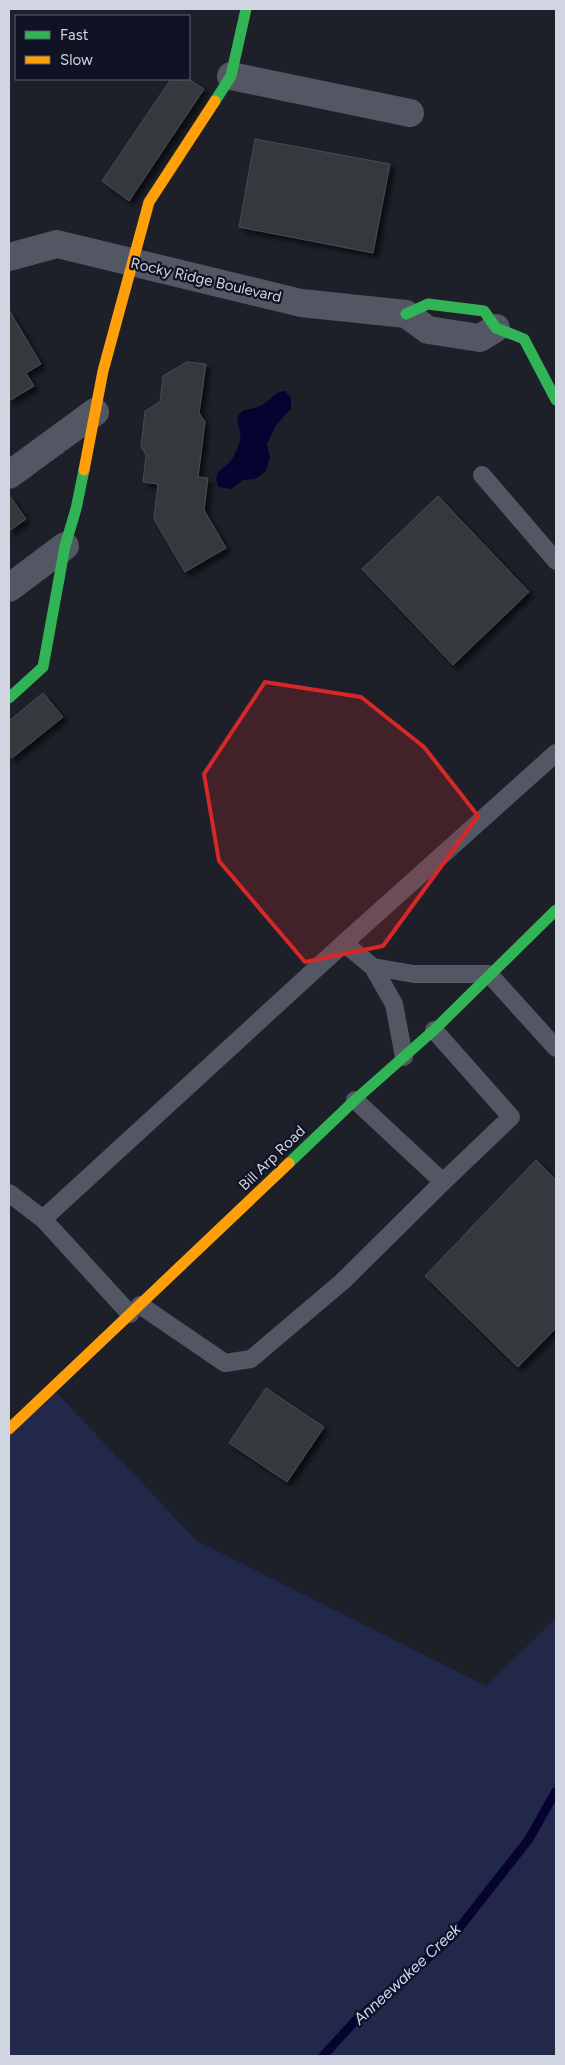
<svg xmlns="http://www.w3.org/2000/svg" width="565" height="2065" font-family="Figtree,sans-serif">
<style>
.green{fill:#21284a}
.water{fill:#070330}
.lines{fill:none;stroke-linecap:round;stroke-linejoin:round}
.stream{stroke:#070330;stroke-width:9}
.building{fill:#35373e;stroke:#494c54;filter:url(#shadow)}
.lane{stroke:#535663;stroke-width:18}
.street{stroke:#535663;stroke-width:28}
.fast{stroke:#30b455;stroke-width:11}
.slow{stroke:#ff9f0a;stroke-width:11}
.marked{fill:#d62828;fill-opacity:0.2;stroke:#d62828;stroke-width:4;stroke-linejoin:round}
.labels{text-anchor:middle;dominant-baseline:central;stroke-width:4.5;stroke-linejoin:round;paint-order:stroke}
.street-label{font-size:15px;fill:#d1d5e1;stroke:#0f1324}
.water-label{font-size:16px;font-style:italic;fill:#cbd5f8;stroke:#0f1324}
</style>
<defs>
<filter id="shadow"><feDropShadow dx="4.5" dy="4.5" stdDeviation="2.5" flood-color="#0009"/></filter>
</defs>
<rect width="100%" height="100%" fill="#1d2029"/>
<path class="green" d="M52 1388 197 1541 486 1686 556 1618V2056H9V1429Z"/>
<path class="water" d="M285 391 291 397V409L276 425 267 444 270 457 266 471 255 479 243 480 231 489 219 487C210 472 225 469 232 459 235 454 238 447 240 441 242 435 238 425 237 418L242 411C249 409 259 408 265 403 273 398 274 392 285 391Z"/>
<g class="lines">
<path class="stream" d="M323 2056 355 2021 452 1937 529 1839 556 1791"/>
</g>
<path class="building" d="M171 79H188L204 89 129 201 102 181Z
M255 139 390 164 373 253 239 227Z
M9 310 41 364 26 373 34 386 9 401Z
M187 362 206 364 199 413 205 422 198 477 208 478 204 510 226 548 185 572 154 519 158 484 143 482 146 455 141 447 145 411 160 402 163 376Z
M9 495 26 519 9 531Z
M438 496 529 592 453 665 362 569Z
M43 693 63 717 12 758 9 754V721Z
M536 1160 556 1180V1328L518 1367 425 1276Z
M266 1388 324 1427 287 1482 229 1443Z"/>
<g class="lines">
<path class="lane" d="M482 475 556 561
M373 967 414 974H489L556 1048
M404 1057 394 1004 373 967 344 943 556 753
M355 1100 443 1182 511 1117 434 1030
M9 1193 43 1219 344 943
M43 1219 130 1314
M140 1305 225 1363 251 1359 343 1281 443 1182"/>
<path class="street" d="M231 76 410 113
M9 257 57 244 301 303 406 314 428 330 480 338 496 328
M9 475 95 412
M9 588 65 546"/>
<path class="fast" d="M215 101 231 76 246 9
M406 314 428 304 484 311 496 328 524 339 556 400
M9 698 43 667 65 546 76 509 84 470
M289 1163 355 1100 434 1030 556 910"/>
<path class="slow" d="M84 470 103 371 149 202 215 101
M9 1429 289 1163"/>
</g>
<path class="marked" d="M265 682 361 697 424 747 478 816 383 946 305 962 219 861 204 774Z"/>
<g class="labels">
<g class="street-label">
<text transform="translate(206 280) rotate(13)">Rocky Ridge Boulevard</text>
<text transform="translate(272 1158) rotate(-44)">Bill Arp Road</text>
</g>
<g class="water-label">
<text transform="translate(407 1974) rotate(-43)">Anneewakee Creek</text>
</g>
</g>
<rect width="565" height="2065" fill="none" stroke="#d1d5e1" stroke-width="20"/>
<rect x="15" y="15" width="175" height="65" fill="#0f1324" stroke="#5d6170"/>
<rect x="25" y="31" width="25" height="8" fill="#30b455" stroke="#5d6170"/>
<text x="60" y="40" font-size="15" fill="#d1d5e1">Fast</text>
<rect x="25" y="56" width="25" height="8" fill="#ff9f0a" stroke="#5d6170"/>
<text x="60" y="65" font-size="15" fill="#d1d5e1">Slow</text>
</svg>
